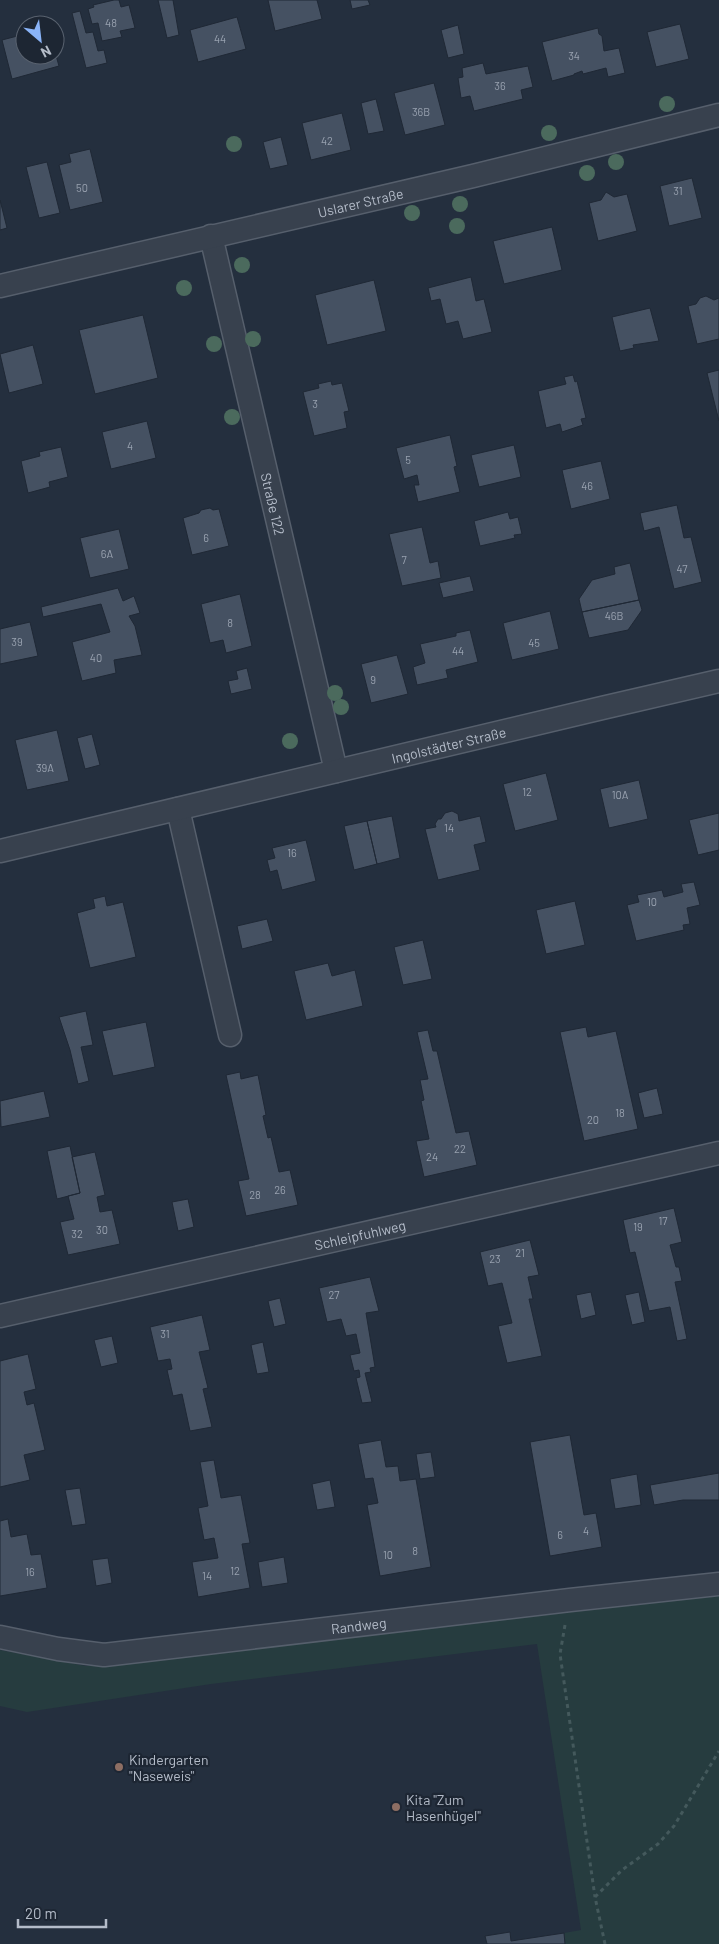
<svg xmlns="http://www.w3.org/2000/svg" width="719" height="1944" font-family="Barlow,sans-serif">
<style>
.green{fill:#263c3f}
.building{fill:#455162;stroke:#1f2835}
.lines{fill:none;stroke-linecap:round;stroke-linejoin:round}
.street-casing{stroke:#565f6c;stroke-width:25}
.path{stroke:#44595c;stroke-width:3;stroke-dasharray:4 4;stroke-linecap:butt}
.street{stroke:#38414e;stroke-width:22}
.tree{fill:#4b6a5d}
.education-dot{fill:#8d6e63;stroke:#1d2633;stroke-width:2}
.labels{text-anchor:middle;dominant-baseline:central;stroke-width:4.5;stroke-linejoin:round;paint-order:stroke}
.number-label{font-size:11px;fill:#98a1af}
.street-label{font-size:14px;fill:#b4bcc9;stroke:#1d2633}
.poi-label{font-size:14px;fill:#b4bcc9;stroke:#1d2633;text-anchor:start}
</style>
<rect width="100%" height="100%" fill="#242f3e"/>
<path class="green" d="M719 1596V1944H565L564 1933 581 1930 537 1644 211 1684 27 1712 0 1706V1650L86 1666 277 1642Z"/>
<path class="building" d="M114 0H119L121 7 129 5 135 28 120 31 122 37 102 41 98 23 92 24 88 9 94 7 93 5Z
M158 0H173L179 35 167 38Z
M268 0H317L322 19 275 31Z
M350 0H368L370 5 352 9Z
M80 11 86 33 93 32 98 51 104 50 107 63 86 68 72 13Z
M237 17 246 49 198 62 190 30Z
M680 24 689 59 656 67 647 32Z
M458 25 464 54 448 58 441 30Z
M598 28 599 34 602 36 604 51 619 48 625 73 608 77 606 68 583 74 582 71 574 74V75L552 81 542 42Z
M25 34V55H55V52L59 66 12 79 2 40Z
M483 63 486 74 528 66 533 87 521 90 523 99 474 111 470 96 461 98 458 78 463 77 462 68Z
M434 83 445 125 405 135 394 93Z
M376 99 384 131 368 134 361 103Z
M342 113 351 150 311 160 302 123Z
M281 137 288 165 270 169 263 142Z
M90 149 103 202 70 210 59 165 71 162 69 154Z
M47 162 60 213 39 218 26 167Z
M692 178 702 218 669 226 660 186Z
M606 192 614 197 627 194 637 231 598 241 589 203 601 200Z
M0 200 7 228 0 230Z
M552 227 562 270 504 284 493 241Z
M471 277 476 301 484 299 492 332 463 339 458 321 446 324 440 299 431 301 428 288Z
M374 280 386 331 327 345 315 295Z
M706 296 714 300 719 298V339L697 344 688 306 696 304 700 298Z
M650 308 659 341 633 345 634 348 620 351 612 317Z
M143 315 158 378 95 394 79 330Z
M33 345 43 384 9 393 0 354Z
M719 370V421L707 373Z
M573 375 575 382 577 381 586 418 581 419 583 425 562 432 560 424 546 428 538 391 566 384 564 377Z
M331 381 332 385 342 383 349 411 344 412 347 428 314 436 303 392 319 388 318 384Z
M147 421 156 458 111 469 102 432Z
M450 435 457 466 454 467 460 492 418 502 414 485H419L417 475 404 479 396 448Z
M514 445 521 477 479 487 471 455Z
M61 447 68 477 49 482 50 487 28 493 21 461 40 456 39 452Z
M601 461 610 499 571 509 562 470Z
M677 505 684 538 691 537 702 582 674 589 659 527 644 531 640 513Z
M210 508 213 510 219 509 229 546 192 555 183 518 199 513 201 510Z
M508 512 510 519 518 517 522 534 514 535 515 538 480 546 474 521Z
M422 527 430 563 438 561 441 578 402 586 389 534Z
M119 529 129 569 90 578 80 538Z
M630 563 639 600 582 612 579 599 592 580 615 574 614 567Z
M470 576 474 591 443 598 439 583Z
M118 588 123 601 134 596 140 613 129 616 135 626 142 655 114 660 116 673 82 681 72 642 110 632 101 604 43 617 41 607Z
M240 594 252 646 226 653 223 640 210 643 201 604Z
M639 600 642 610 628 630 589 638 582 612Z
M550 611 559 649 512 660 503 623Z
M30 622 38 656 0 664V629Z
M470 630 478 662 446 670 448 678 417 685 413 667 425 663 420 644 456 636V633Z
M397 655 408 694 371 703 361 664Z
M247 668 252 689 231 694 228 681 238 679 236 671Z
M57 730 69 781 27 790 15 740Z
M92 734 100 765 85 769 77 738Z
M546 773 558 820 515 831 503 784Z
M639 780 648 819 609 828 600 789Z
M452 811 458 814 459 821 480 816 486 842 474 845 480 870 438 880 425 829 436 827 435 824 438 819H441L445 813Z
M719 813V850L698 855 689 820Z
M392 816 400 858 377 864 367 821Z
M367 821 377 864 354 870 344 826Z
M306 840 316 881 282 890 277 870 270 872 267 860 275 858 272 848Z
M694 882 700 905 687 908 690 924 683 925 684 930 636 941 627 905 639 902 637 895 662 890 664 897 683 892 681 884Z
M105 896 107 906 123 902 136 957 90 968 77 913 95 908 93 899Z
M575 901 585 945 546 954 536 910Z
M267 919 273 941 242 949 237 926Z
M423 940 432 979 403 985 394 947Z
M328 963 332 976 355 970 363 1006 306 1020 294 971Z
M86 1011 93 1045 81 1047 89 1081 78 1084 70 1050 59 1017Z
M146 1022 155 1067 113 1076 102 1031Z
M586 1027 588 1037 616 1031 638 1129 584 1141 560 1032Z
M428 1030 433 1051H437L456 1133 469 1131 477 1165 424 1177 416 1141 429 1139 421 1101 424 1100 420 1080 428 1079 417 1032Z
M240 1072 241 1079 258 1075 266 1115 263 1116 268 1138 271 1137 279 1172 290 1170 298 1205 246 1216 238 1181 249 1179 226 1075Z
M657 1088 663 1114 644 1118 638 1093Z
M44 1091 50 1117 1 1127 0 1101Z
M70 1146 80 1193 57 1199 47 1151Z
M95 1152 105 1195 97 1197 100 1212 112 1210 120 1244 68 1255 60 1222 74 1219 68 1196 80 1193 72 1157Z
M188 1199 194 1227 178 1231 172 1202Z
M674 1208 682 1242 670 1245 676 1267H679L682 1281 675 1282 687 1339 677 1341 670 1307 649 1311 635 1252 630 1253 623 1220Z
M530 1240 539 1275 528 1277 533 1299H529L542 1356 507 1363 498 1326 512 1323 502 1283 488 1286 480 1252Z
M370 1277 379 1311 366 1313 375 1367 370 1368 371 1372 365 1373 372 1402 362 1403 356 1378 360 1377 359 1370 354 1371 350 1355 360 1353 356 1334 346 1336 341 1319 327 1322 319 1288Z
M591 1292 596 1315 581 1319 576 1295Z
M639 1292 645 1322 632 1325 625 1295Z
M280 1298 286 1324 274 1327 268 1301Z
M202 1315 210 1350 199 1352 208 1388 203 1389 212 1427 190 1431 182 1394 173 1396 167 1370 172 1369 170 1359 158 1361 150 1327Z
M112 1336 118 1363 101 1367 94 1340Z
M263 1342 269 1372 257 1374 251 1345Z
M28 1354 36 1389 24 1392 27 1405 34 1403 45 1450 24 1455 30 1480 0 1487V1361Z
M570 1435 584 1515 596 1513 602 1547 550 1556 530 1442Z
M381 1440 386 1467 398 1466 400 1481 416 1479 431 1567 380 1576 367 1505 378 1503 373 1478 365 1479 358 1444Z
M431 1452 435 1477 420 1479 416 1454Z
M214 1460 221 1498 241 1495 250 1543 242 1544 250 1588 198 1597 192 1562 218 1558 214 1538 204 1540 198 1508 208 1506 200 1462Z
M719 1473V1500H683L654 1505 650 1485Z
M637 1474 641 1505 615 1509 610 1479Z
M330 1480 335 1507 317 1510 312 1484Z
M80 1488 86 1524 72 1526 65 1490Z
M8 1519 11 1537 27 1534 31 1555 41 1554 47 1588 0 1596V1521Z
M284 1557 288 1583 262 1587 258 1562Z
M108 1558 112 1583 96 1586 92 1560Z
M510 1932 511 1941 564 1933 565 1944H487L485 1936Z"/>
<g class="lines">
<defs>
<g id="street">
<path id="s1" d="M211 236 336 771"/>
<path id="s2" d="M0 286 473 176 719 115"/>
<path d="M178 809 230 1035"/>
<path id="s3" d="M0 851 602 708 719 681"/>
<path id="s4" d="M0 1316 719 1153"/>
<path id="s5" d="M0 1637 58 1649 104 1655 570 1600 719 1584"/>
</g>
</defs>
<use href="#street" class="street-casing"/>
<path class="path" d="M565 1625 560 1654 595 1897
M605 1944 595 1897 622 1870 658 1844 674 1826 719 1751"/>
<use href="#street" class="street"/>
</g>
<g class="tree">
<circle cx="667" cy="104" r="8"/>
<circle cx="549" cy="133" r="8"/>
<circle cx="234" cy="144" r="8"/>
<circle cx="616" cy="162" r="8"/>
<circle cx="587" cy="173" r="8"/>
<circle cx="460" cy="204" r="8"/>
<circle cx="412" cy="213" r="8"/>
<circle cx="457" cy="226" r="8"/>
<circle cx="242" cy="265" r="8"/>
<circle cx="184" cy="288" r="8"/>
<circle cx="253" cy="339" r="8"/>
<circle cx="214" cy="344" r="8"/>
<circle cx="232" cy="417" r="8"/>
<circle cx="335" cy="693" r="8"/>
<circle cx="341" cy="707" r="8"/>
<circle cx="290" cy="741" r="8"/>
</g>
<g class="education-dot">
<circle cx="119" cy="1767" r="5"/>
<circle cx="396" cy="1807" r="5"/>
</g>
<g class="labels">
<g class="number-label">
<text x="111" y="22">48</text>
<text x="220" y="38">44</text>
<text x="574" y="55">34</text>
<text x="500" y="85">36</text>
<text x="421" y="111">36B</text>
<text x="327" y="140">42</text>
<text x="82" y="187">50</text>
<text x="678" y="190">31</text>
<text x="315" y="403">3</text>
<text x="130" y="445">4</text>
<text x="408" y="459">5</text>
<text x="587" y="485">46</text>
<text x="206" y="537">6</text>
<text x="107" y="553">6A</text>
<text x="404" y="559">7</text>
<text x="682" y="568">47</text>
<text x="614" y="615">46B</text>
<text x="230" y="622">8</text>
<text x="17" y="641">39</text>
<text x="534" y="642">45</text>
<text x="458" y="650">44</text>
<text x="96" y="657">40</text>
<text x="373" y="679">9</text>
<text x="45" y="767">39A</text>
<text x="527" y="791">12</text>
<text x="620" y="794">10A</text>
<text x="449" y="827">14</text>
<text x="292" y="852">16</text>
<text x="652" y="901">10</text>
<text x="620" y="1112">18</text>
<text x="593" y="1119">20</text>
<text x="460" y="1148">22</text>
<text x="432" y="1156">24</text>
<text x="280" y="1189">26</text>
<text x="255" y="1194">28</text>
<text x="663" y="1220">17</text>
<text x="638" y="1226">19</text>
<text x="102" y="1229">30</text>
<text x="77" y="1233">32</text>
<text x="520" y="1252">21</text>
<text x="495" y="1258">23</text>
<text x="334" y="1294">27</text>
<text x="165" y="1333">31</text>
<text x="586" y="1530">4</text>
<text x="560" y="1534">6</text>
<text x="415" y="1550">8</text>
<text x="388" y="1554">10</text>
<text x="235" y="1570">12</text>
<text x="30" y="1571">16</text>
<text x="207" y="1575">14</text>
</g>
<g class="street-label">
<text stroke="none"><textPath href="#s2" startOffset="370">Uslarer Straße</textPath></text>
<text stroke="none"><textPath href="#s1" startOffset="275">Straße 122</textPath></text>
<text stroke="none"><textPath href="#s3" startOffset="461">Ingolstädter Straße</textPath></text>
<text stroke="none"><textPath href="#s4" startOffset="369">Schleipfuhlweg</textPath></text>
<text stroke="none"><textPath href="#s5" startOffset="362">Randweg</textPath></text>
</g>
<g class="poi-label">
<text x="129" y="1759">Kindergarten<tspan x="129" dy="16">"Naseweis"</tspan></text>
<text x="406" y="1799">Kita "Zum<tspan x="406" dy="16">Hasenhügel"</tspan></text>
</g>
</g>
<g transform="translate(40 40) rotate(152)"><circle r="24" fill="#1d2633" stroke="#59626f"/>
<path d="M0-4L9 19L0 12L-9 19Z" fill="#8ab4f8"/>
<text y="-8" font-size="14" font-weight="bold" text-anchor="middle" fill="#b4bcc9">N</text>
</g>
<path d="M18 1919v8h88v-8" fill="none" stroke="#b4bcc9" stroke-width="2.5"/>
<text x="25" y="1919" font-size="15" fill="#b4bcc9" stroke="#1d2633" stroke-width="4" paint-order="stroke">20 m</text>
</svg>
